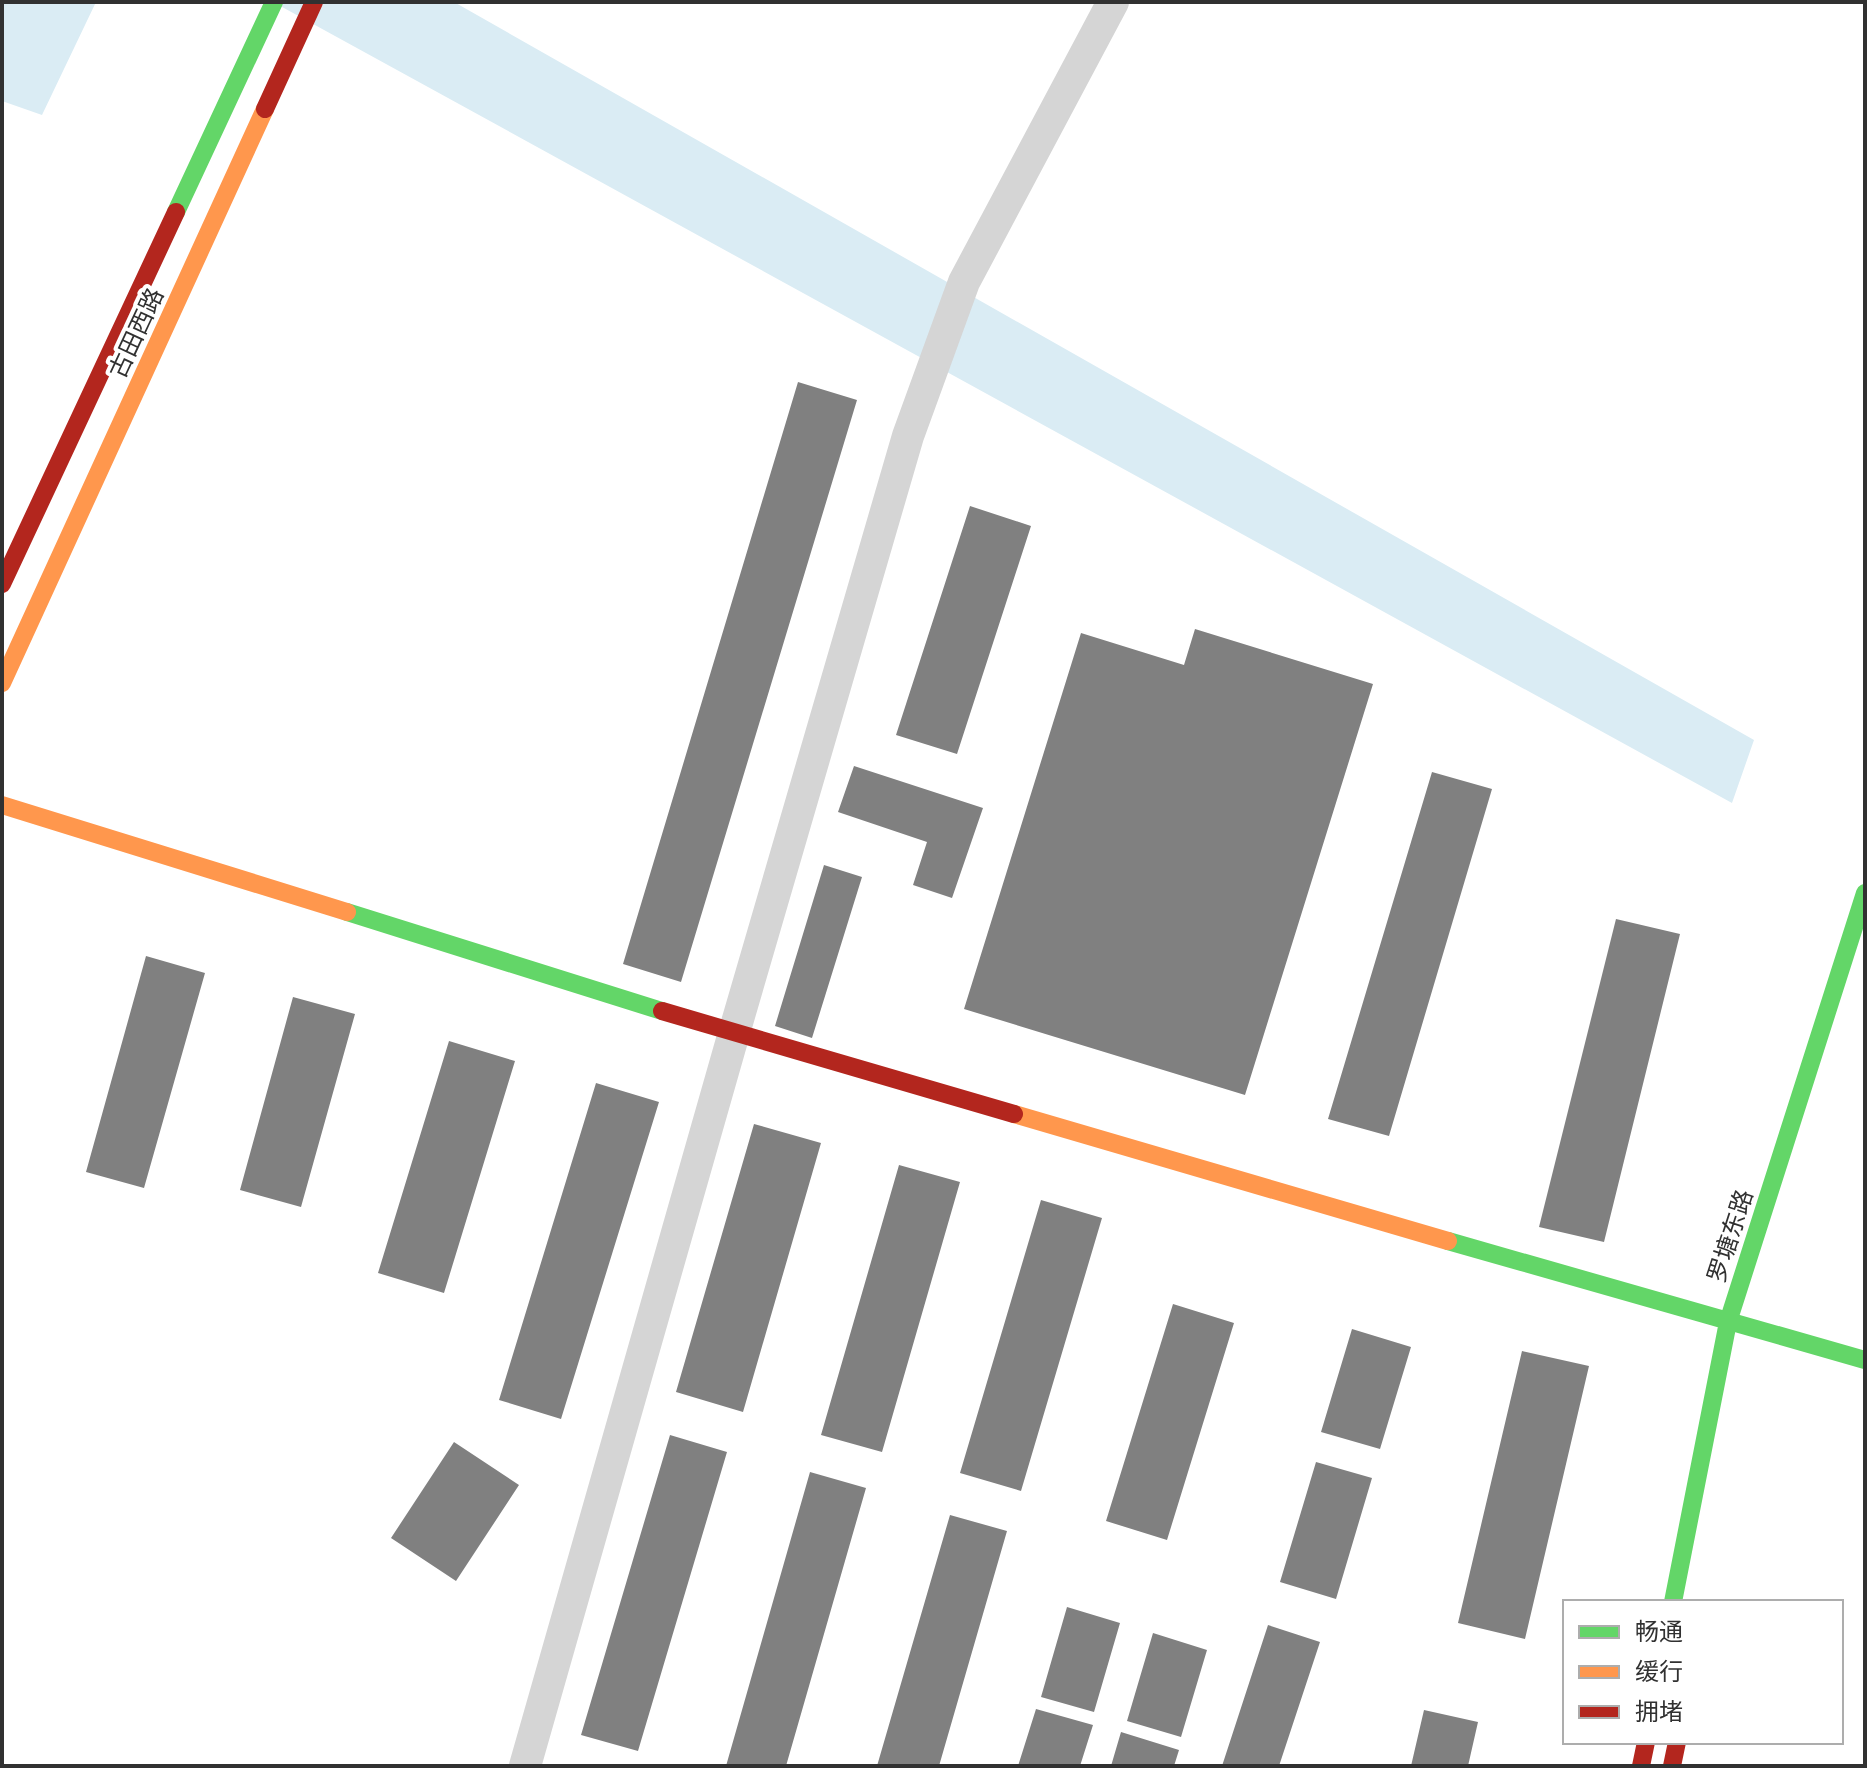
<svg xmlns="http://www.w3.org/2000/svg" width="1867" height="1768" font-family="'Asap Condensed','Noto Sans SC',sans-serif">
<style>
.water{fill:#daecf4}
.building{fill:#808080}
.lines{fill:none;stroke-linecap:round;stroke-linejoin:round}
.street{stroke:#d5d5d5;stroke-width:32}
.fast{stroke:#63d668;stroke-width:18}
.slow{stroke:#ff974d;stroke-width:18}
.jam{stroke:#b3261e;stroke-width:18}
.labels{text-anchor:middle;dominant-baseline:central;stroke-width:8;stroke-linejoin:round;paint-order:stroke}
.street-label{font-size:24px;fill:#313131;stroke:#fff}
</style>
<rect width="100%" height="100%" fill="#fff"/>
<path class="water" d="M2 2H96L42 115 2 101Z
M273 2H454L1754 740 1732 803Z"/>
<path class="building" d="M798 382 857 400 681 982 623 964Z
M970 506 1031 526 957 754 896 735Z
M1195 629 1373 684 1245 1095 964 1009 1081 633 1184 665Z
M854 766 983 808 952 898 913 885 927 842 838 812Z
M1432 772 1492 789 1389 1136 1328 1119Z
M824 865 862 877 812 1038 775 1026Z
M1616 919 1680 934 1604 1242 1539 1227Z
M146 956 205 973 144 1188 86 1172Z
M293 997 355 1014 301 1207 240 1190Z
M449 1041 515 1061 444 1293 378 1273Z
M596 1083 659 1102 561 1419 499 1400Z
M754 1124 821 1143 743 1412 676 1392Z
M899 1165 960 1182 882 1452 821 1435Z
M1041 1200 1102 1218 1021 1491 960 1473Z
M1173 1304 1234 1323 1167 1540 1106 1521Z
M1352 1329 1411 1347 1380 1449 1321 1432Z
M1522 1351 1589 1366 1525 1639 1458 1623Z
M670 1435 727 1452 638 1751 581 1735Z
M454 1442 519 1485 456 1581 391 1538Z
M1316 1462 1372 1478 1336 1599 1280 1582Z
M810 1472 866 1488 786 1766H726Z
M950 1515 1007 1531 939 1766H877Z
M1067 1607 1120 1623 1094 1712 1041 1697Z
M1268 1625 1320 1642 1279 1766H1222Z
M1153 1633 1207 1650 1181 1737 1127 1721Z
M1036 1709 1093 1725 1080 1766H1018Z
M1424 1710 1478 1722 1468 1766H1411Z
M1121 1732 1179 1750 1174 1766H1111Z"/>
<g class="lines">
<path class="street" d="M525 1766 734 1033 908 436 964 282 1113 2"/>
<path class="fast" d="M176 212 274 2
M347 912 662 1011
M1448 1241 1865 1360
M1673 1602 1728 1322 1865 893"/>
<path class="slow" d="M2 683 265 109
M2 805 347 912
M1014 1114 1448 1241"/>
<path class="jam" d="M265 109 314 2
M2 584 176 212
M662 1011 1014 1114
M1641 1766 1646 1742
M1672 1766 1677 1742"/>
</g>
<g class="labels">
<g class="street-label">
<text transform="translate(136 333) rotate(-65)">古田西路</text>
<text transform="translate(1730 1236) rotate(-72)">罗塘东路</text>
</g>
</g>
<rect width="1867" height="1768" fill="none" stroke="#313131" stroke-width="8"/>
<rect x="1563" y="1600" width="280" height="144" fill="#ffffff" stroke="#adadad" stroke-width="2"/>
<rect x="1579" y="1626" width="40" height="12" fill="#63d668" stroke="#adadad" stroke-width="2"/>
<text x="1635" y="1640" font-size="24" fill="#313131">畅通</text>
<rect x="1579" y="1666" width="40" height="12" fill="#ff974d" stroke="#adadad" stroke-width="2"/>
<text x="1635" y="1680" font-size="24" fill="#313131">缓行</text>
<rect x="1579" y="1706" width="40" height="12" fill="#b3261e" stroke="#adadad" stroke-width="2"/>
<text x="1635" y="1720" font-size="24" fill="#313131">拥堵</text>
</svg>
